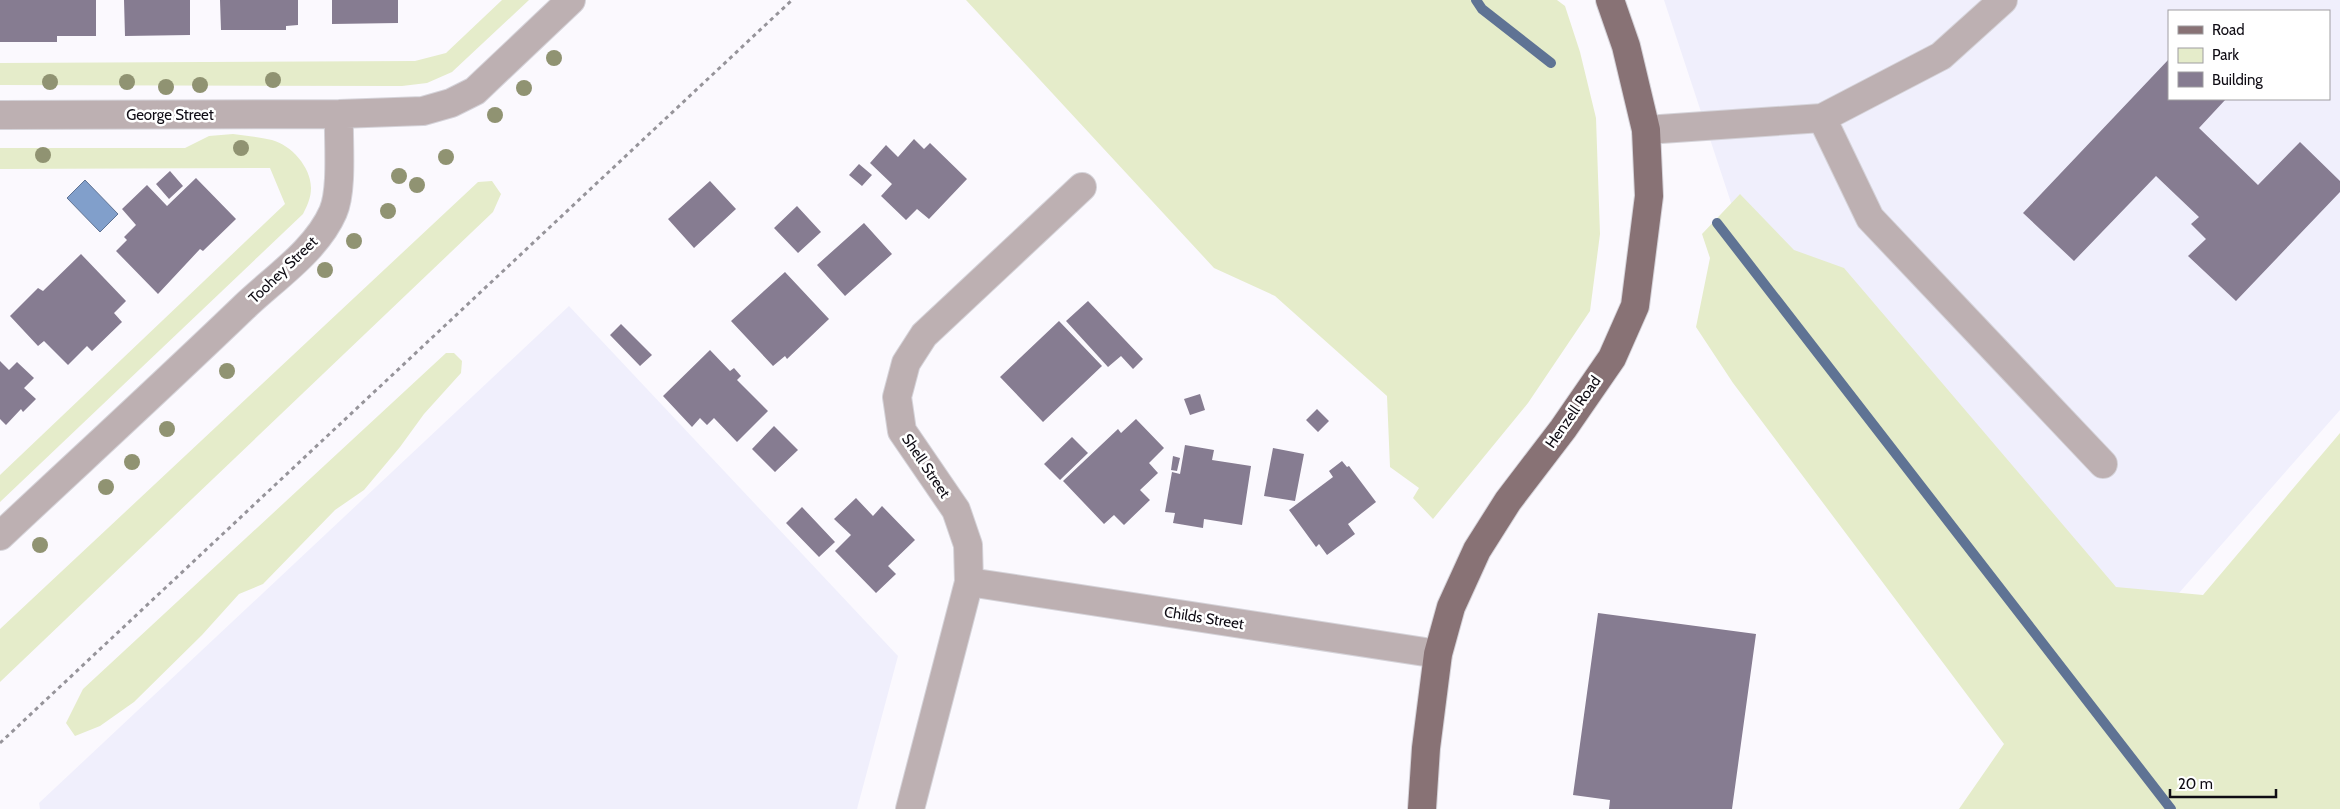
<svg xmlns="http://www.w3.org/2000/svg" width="2340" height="809" font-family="Cabin,sans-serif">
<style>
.industrial{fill:#f0effc;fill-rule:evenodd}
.green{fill:#e5ecca}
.water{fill:#819fcb;stroke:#5f7394}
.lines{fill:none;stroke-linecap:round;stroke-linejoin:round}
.stream{stroke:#5f7394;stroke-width:10}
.building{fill:#867c91}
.minor-casing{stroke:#d5d3d9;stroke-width:30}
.major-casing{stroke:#d5d3d9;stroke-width:30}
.path{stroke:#96949a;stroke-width:3;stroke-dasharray:4 4;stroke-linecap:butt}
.minor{stroke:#bdb0b2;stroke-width:28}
.major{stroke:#887275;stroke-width:28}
.tree{fill:#909372}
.labels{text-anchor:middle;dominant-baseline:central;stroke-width:5;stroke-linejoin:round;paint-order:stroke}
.street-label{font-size:15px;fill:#0f0c14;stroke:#fff}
</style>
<rect width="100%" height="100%" fill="#fbf9fe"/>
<path class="industrial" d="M1664 0H2340V410L2142 635 1746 248ZM2169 11H2329V99H2169Z
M569 306 898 656 857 809H40L39 803Z"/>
<path class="green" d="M502 0H529L452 72 427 83 402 86 0 85V63L415 61 446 53Z
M966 0H1557L1565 6 1580 52 1596 118 1600 234 1590 311 1528 403 1433 519 1413 498 1419 488 1390 467 1387 396 1275 296 1214 268Z
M233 134C246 136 259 137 272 140 291 145 311 167 311 188 311 198 307 206 303 214L0 502V475L285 204 270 168 0 169V148H185L209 136Z
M492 181 501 194 493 212 0 682V629L478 182Z
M1740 194 1794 250 1844 268 2116 587 2203 595 2340 433V809H1959L2004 744 1733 383 1696 327 1710 258 1702 234Z
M446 353H454L462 361 461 373 424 414 400 447 364 490 335 510 263 584 239 594 202 635 134 702 100 726 75 736 66 723 83 689Z"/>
<path class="water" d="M85 180 118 214 100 232 67 198Z"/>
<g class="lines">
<path class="stream" d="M1476 0 1482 9 1551 63
M1717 223 2171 809"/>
</g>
<path class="building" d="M0 0H96V36H57V42H0Z
M124 0H190V35L125 36Z
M220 0H298V25L286 26V30H221Z
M332 0H398V23L332 24Z
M2169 59V99H2226L2199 128 2258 185 2300 142 2340 181V192L2236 301 2188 256 2206 239 2191 224 2199 217 2156 176 2074 261 2023 213Z
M914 139 924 149 930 143 967 179 929 219 917 209 906 220 881 196 892 184 870 163 886 145 898 157Z
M859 164 872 175 862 186 849 175Z
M170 171 183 186 169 199 156 184Z
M196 178 236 219 203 251 200 249 158 294 116 251 127 240 124 237 136 225 122 209 147 185 167 206Z
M710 181 736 209 694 248 668 219Z
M797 206 821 232 798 253 774 228Z
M864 223 892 254 845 296 817 265Z
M81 254 126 301 114 313 122 322 92 351 87 346 68 365 44 341 38 346 10 316 38 288 43 291Z
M785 272 829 319 787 359 785 356 773 366 731 321Z
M1088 301 1143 359 1133 369 1121 356 1108 367 1066 321Z
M1059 321 1102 366 1043 422 1000 377Z
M621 324 652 355 640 366 610 335Z
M710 350 730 371 734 368 741 376 737 380 768 411 737 442 714 418 707 425 700 418 692 427 663 396Z
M0 361 9 370 17 362 34 378 24 388 36 399 23 412 21 409 6 425 0 419Z
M1200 394 1205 410 1190 415 1184 399Z
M1317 409 1329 421 1318 432 1306 420Z
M1136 419 1164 448 1149 463 1158 473 1140 490 1150 500 1124 525 1114 515 1104 524 1063 481 1118 429 1121 433Z
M774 426 798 450 775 472 752 449Z
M1072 437 1088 453 1060 480 1044 464Z
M1185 445 1214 450 1212 460 1251 466 1242 525 1204 519 1203 528 1173 523 1175 513 1165 512 1172 472 1180 474Z
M1273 448 1304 454 1295 501 1264 496Z
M1173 456 1180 458 1177 471 1171 470Z
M1342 461 1347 467 1349 466 1376 502 1348 524 1355 534 1327 555 1319 544 1316 547 1289 510 1333 477 1329 471Z
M856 498 873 516 882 506 915 540 888 566 896 574 876 593 835 551 851 535 834 519Z
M802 507 835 542 819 557 786 523Z
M1598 613 1756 634 1732 809H1609L1610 800 1573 795Z"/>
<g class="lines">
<defs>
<path id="minor" d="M0 115 339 114 423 111 451 103 475 91 571 0
M1822 118 1870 218 2103 464
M1646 130 1822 118 1941 56 2003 0
M0 536C81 460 163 385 243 308 273 279 316 251 333 212 343 189 338 140 339 114
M969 582 1438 654
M910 809 969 582 968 545 956 510 902 431 897 397 906 363 924 335 1082 187"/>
<path id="major" d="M1422 809 1426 748 1438 654 1451 607 1477 550 1508 501 1563 429 1612 358 1635 306 1649 196 1646 130 1626 46 1610 0"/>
</defs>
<use href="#minor" class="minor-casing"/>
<use href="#major" class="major-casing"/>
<path class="path" d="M0 743 792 0"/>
<use href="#minor" class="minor"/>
<use href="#major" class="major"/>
</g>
<g class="tree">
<circle cx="554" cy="58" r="8"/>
<circle cx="273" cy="80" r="8"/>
<circle cx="50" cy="82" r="8"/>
<circle cx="127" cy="82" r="8"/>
<circle cx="200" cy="85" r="8"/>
<circle cx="166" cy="87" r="8"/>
<circle cx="524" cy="88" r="8"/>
<circle cx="495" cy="115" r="8"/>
<circle cx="241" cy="148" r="8"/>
<circle cx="43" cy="155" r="8"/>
<circle cx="446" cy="157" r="8"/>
<circle cx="399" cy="176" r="8"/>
<circle cx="417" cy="185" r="8"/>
<circle cx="388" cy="211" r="8"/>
<circle cx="354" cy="241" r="8"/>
<circle cx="325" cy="270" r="8"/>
<circle cx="227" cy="371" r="8"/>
<circle cx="167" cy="429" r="8"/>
<circle cx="132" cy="462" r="8"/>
<circle cx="106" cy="487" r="8"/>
<circle cx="40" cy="545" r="8"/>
</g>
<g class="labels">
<g class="street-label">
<text x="170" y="115">George Street</text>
<text transform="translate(283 270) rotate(-44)">Toohey Street</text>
<text transform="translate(1573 412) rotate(-55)">Henzell Road</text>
<text transform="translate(926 466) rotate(56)">Shell Street</text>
<text transform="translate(1204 618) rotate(9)">Childs Street</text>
</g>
</g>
<rect x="2168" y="10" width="162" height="90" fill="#ffffff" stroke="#9f9ea1"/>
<rect x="2178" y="26" width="25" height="8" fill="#887275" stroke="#9f9ea1"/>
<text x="2212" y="35" font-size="15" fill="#0f0c14">Road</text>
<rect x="2178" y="48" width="25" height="15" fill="#e5ecca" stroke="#9f9ea1"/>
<text x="2212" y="60" font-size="15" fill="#0f0c14">Park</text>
<rect x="2178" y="72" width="25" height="15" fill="#867c91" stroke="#9f9ea1"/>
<text x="2212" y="85" font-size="15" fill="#0f0c14">Building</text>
<path d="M2170 789v8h106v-8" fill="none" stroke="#0f0c14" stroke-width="2.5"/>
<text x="2178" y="789" font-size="15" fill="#0f0c14" stroke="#ffffff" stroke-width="4" paint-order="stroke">20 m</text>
</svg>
